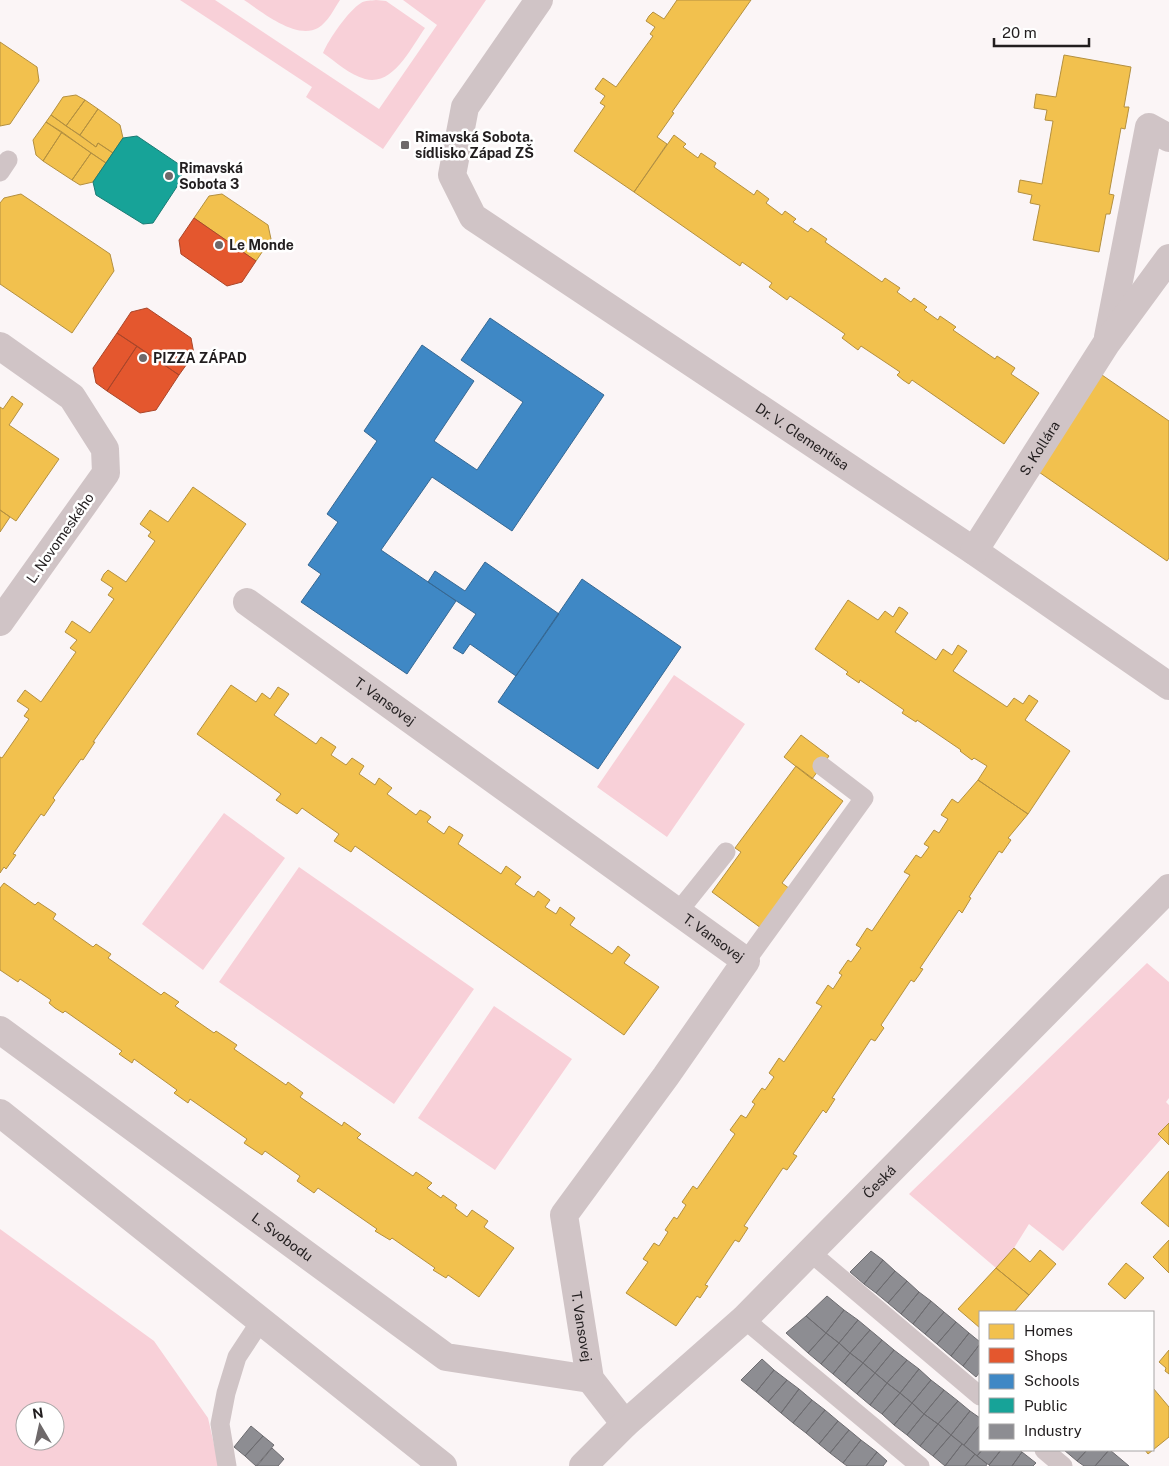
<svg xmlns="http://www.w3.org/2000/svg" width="1169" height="1466" font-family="'Public Sans',sans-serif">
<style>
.green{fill:#f8d0d8;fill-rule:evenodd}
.homes{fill:#f2c14e;stroke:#b49040}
.shops{fill:#e4572e;stroke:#aa462a}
.schools{fill:#3f88c5;stroke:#366893}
.public{fill:#17a398;stroke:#1a7b74}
.industry{fill:#8d8d92;stroke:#6d6c70}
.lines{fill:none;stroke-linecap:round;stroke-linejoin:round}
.lane{stroke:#d0c4c6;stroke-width:19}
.street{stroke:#d0c4c6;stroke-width:28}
.poi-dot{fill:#6e696a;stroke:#fff;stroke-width:2}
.labels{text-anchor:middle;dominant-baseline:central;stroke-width:5;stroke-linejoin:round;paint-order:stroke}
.poi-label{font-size:14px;font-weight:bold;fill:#221e1f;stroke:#fff;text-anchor:start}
.street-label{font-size:14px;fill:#221e1f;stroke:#fff}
</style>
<rect width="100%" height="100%" fill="#fbf5f6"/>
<path class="green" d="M180 0H215L379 109 437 25 403 0H486L383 149 306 97 312 87Z
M244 0H340C334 9 328 22 318 28 296 40 262 12 244 0Z
M376 0 386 1 425 28C412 46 393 87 365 79 350 75 336 62 323 53 329 39 348 11 361 3 365 0 371 1 376 0Z
M674 675 745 724 667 837 597 787Z
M224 813 285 858 203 970 142 924Z
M299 867 474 989 394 1104 219 982Z
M1147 963 1169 982V1098L1166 1102 1169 1105V1123L1158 1134 1162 1138 1063 1251 1029 1224 1014 1248 996 1268 909 1194Z
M494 1006 572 1059 495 1170 418 1118Z
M0 1229 154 1341 208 1418 219 1466H0ZM25 1411H55V1441H25Z"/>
<path class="homes" d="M677 0H751L672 112 674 113 657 137 667 144 634 192 574 151 605 106 600 103 605 96 595 89 603 78 616 87 653 36 650 34 655 27 646 21 649 16 653 12 664 19Z
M0 42 37 67 39 81 10 124 0 126Z
M1064 55 1131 67 1124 107H1129L1125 129 1121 128 1109 194 1114 195 1110 214H1106L1099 252 1033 240 1040 205 1030 203 1032 195 1018 192 1020 180 1042 184 1053 121 1045 120 1047 110 1034 108 1036 94 1056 97Z
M76 95 85 100 66 126 51 115 63 97Z
M85 100 98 109 80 135 66 126Z
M98 109 120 125 123 138 113 153 98 143 96 147 80 135Z
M51 115 96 147 98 143 113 153 106 163 46 122Z
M46 122 62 132 43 161 36 155 33 140Z
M62 132 91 153 72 180 43 161Z
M674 135 686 144 683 147 698 158 701 153 716 163 714 167 754 195 757 190 769 199 766 203 782 215 785 211 796 219 793 222 808 232 811 228 827 239 825 242 882 282 885 278 900 288 897 292 911 302 914 298 927 307 924 310 938 320 940 316 956 327 953 330 995 359 997 356 1015 368 1011 374 1039 393 1004 444 912 380 909 384 903 380 897 375 900 372 861 346 858 350 842 338 845 334 790 296 787 300 769 287 772 283 742 262 740 266 634 192Z
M91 153 106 163 93 182 80 185 72 180Z
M21 194 110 254 114 271 72 333 0 284V203L4 198Z
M222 194 268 225 271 239 256 261 194 218 209 196Z
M1102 375 1169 421V558L1167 561 1036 470Z
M12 396 23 404 9 425 59 459 16 521 0 510V407L3 409Z
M193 487 246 524 93 742H95L83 760 81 759 53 798 55 800 44 816 41 814 13 854 16 855 6 869 4 867 0 873V757L2 758 29 719 24 716 29 709 17 701 25 690 41 702 76 652 70 648 77 640 65 632 72 621 90 633 114 599 108 595 113 588 101 580 104 574 108 570 126 582 155 541 148 536 151 532 140 524 150 510 168 522Z
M0 510 10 517 0 532Z
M848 600 878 620 885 611 893 617 899 607 903 609 908 613 895 632 936 660 943 649 952 655 958 645 967 651 953 671 1007 707 1014 698 1023 704 1029 695 1038 701 1025 720 1070 751 1028 814 978 780 987 766 974 758 972 760 960 751 961 750 917 720 916 722 902 713 904 710 860 680 859 683 846 674 848 672 815 649Z
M231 685 256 702 262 693 270 699 278 687 283 690 289 694 274 715 316 744 321 737 336 747 331 755 346 765 352 758 364 766 359 774 375 785 379 778 392 788 387 794 416 815 420 810 426 813 431 817 427 822 444 834 449 826 463 835 458 844 501 874 506 866 521 877 515 884 534 897 538 891 550 900 545 907 556 914 560 907 575 918 570 925 612 954 618 946 630 955 624 963 659 987 624 1035 355 846 351 852 334 841 339 834 302 808 297 814 276 800 281 794 197 734Z
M801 735 829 756 812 779 784 757Z
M796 766 843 801 782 883 790 889 761 928 712 892 741 852 735 848Z
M978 780 1028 814 1008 838 1011 840 1002 853 999 851 969 897 971 898 962 913 959 910 920 968 923 969 919 975 914 982 911 980 881 1025 884 1028 875 1041 871 1039 832 1098 835 1099 826 1113 823 1110 793 1154 797 1156 787 1170 783 1168 744 1226 748 1228 739 1242 735 1240 705 1285 708 1286 700 1298 697 1296 676 1326 626 1293 648 1262 643 1259 654 1243 659 1246 668 1232 665 1230 674 1217 677 1219 686 1205 682 1202 693 1186 697 1189 735 1134 730 1130 741 1115 746 1118 755 1104 752 1102 762 1088 765 1090 774 1077 769 1073 779 1058 784 1062 822 1006 816 1003 828 985 833 989 842 975 839 973 848 960 851 962 861 948 856 945 867 928 872 931 910 875 904 872 916 855 921 858 929 847 924 844 934 830 939 833 948 819 941 815 952 799 958 803Z
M4 883 35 905 38 902 56 914 53 919 93 947 96 944 111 954 108 958 161 995 164 992 179 1002 175 1006 214 1033 216 1031 237 1045 234 1049 286 1085 288 1082 303 1093 300 1097 342 1126 344 1122 361 1134 357 1138 413 1176 416 1172 432 1183 427 1188 441 1198 443 1195 457 1205 455 1208 467 1217 472 1210 488 1221 484 1227 514 1248 479 1297 448 1275 446 1278 433 1270 435 1268 392 1238 390 1240 375 1231 377 1229 318 1188 314 1193 297 1181 300 1176 265 1151 262 1155 244 1143 247 1139 190 1099 188 1103 174 1093 177 1090 134 1059 132 1063 119 1054 122 1051 65 1011 63 1013 55 1008 49 1003 51 1000 20 979 18 982 0 970V888Z
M1169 1123V1145L1158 1134Z
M1169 1171V1227L1141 1203Z
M1169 1240V1273L1153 1257Z
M1014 1248 1030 1262 1040 1250 1056 1264 1029 1295 996 1268Z
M1126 1263 1144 1278 1125 1299 1108 1284Z
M996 1268 1029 1295 1014 1312H980V1328L958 1309Z
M1169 1350V1374L1165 1371 1166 1368 1159 1362Z
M1153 1388 1169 1407V1437L1148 1454 1145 1450H1153Z"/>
<path class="shops" d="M194 218 256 261 242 282 227 286 181 254 179 240Z
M147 308 191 338 194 354 179 375 117 333 131 312Z
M117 333 137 346 107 391 96 383 93 368Z
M137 346 179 375 156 410 140 413 107 391Z"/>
<path class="schools" d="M490 318 604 395 512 531 432 477 381 550 456 601 407 674 301 602 321 574 308 565 338 522 327 514 377 441 364 431 422 345 474 381 434 441 477 470 523 402 461 360Z
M485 562 559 614 516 676 470 644 463 654 453 648 476 614 428 582 435 571 465 591Z
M582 579 681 647 598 769 498 702Z"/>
<path class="public" d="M137 136 180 165 182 179 153 223 143 224 96 195 93 182 123 138Z"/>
<path class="industry" d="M871 1251 883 1260 864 1284 850 1272Z
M883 1260 895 1271 876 1293 864 1284Z
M895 1271 907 1281 888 1303 876 1293Z
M907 1281 919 1292 901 1314 888 1303Z
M919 1292 931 1301 913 1324 901 1314Z
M827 1296 844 1310 826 1333 806 1316Z
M931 1301 944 1312 925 1334 913 1324Z
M844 1310 858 1320 839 1343 826 1333Z
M944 1312 956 1322 937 1344 925 1334Z
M806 1316 826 1333 808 1353 786 1333Z
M858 1320 870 1330 850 1353 839 1343Z
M956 1322 969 1333 951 1356 937 1344Z
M870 1330 882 1340 863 1363 850 1353Z
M826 1333 839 1343 821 1364 808 1353Z
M969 1333 980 1342V1344L963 1366 951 1356Z
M882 1340 894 1350 875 1373 863 1363Z
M839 1343 850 1353 833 1374 821 1364Z
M980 1344V1372L976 1377 963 1366Z
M894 1350 907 1360 887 1383 875 1373Z
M850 1353 863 1363 845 1384 833 1374Z
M762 1359 774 1370 756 1392 741 1380Z
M907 1360 919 1369 900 1393 887 1383Z
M863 1363 875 1373 857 1394 845 1384Z
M919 1369 931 1380 912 1403 900 1393Z
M774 1370 787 1380 768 1402 756 1392Z
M875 1373 887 1383 870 1405 857 1394Z
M787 1380 799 1389 781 1413 768 1402Z
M931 1380 944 1390 924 1414 912 1403Z
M887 1383 900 1393 882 1414 870 1405Z
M799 1389 812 1400 793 1423 781 1413Z
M944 1390 958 1401 938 1424 924 1414Z
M900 1393 912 1403 894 1425 882 1414Z
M812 1400 825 1410 806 1433 793 1423Z
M958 1401 970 1411 951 1435 938 1424Z
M912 1403 924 1414 907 1435 894 1425Z
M825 1410 838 1421 819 1444 806 1433Z
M970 1411 980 1418V1425L964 1445 951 1435Z
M924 1414 938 1424 920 1446 907 1435Z
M838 1421 849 1430 830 1453 819 1444Z
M938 1424 951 1435 933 1456 920 1446Z
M980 1425V1450H982L977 1456 964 1445Z
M251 1426 263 1436 245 1456 234 1447Z
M849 1430 861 1440 843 1463 830 1453Z
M951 1435 962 1444 945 1466 933 1456Z
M263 1436 274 1445 256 1466 245 1456Z
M861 1440 877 1452 866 1466H847L843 1463Z
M962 1444 975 1454 965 1466H945Z
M272 1448 284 1459 278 1466H257Z
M982 1450H1001L989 1465 977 1456Z
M1001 1450H1019L1022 1452 1012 1466H990L989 1465Z
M1064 1450H1087L1077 1461Z
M1087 1450H1109L1095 1466H1084L1077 1461Z
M1109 1450H1110L1129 1466H1095Z
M877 1452 887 1461 883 1466H866Z
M1022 1452 1036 1463 1033 1466H1012Z
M975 1454 987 1464 986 1466H965Z"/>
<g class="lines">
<path class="lane" d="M0 172 8 160
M678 912 726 852
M746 961 864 798 822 766
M810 1252 980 1396
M744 1319 920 1466
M1044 1450 1063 1466
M227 1466 220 1424 226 1393 237 1357 260 1322"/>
<g class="street">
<path id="s1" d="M539 0 465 107 452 175 473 217 974 551 1169 686"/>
<path d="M1108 337 1149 127 1169 138"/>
<path d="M0 346 72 397 105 449 106 473 0 622"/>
<path id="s2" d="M974 551 1106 344 1169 258"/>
<path id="s3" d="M247 602 746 961 666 1076 564 1215 590 1379 625 1424"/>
<path id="s4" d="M0 1030 446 1357 590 1379"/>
<path d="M0 1113 443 1466"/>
<path id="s5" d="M583 1466 625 1424 744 1319 1169 888"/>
</g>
</g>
<g class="poi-dot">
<rect x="400" y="140" width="10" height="10" rx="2.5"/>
<circle cx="169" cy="176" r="5"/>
<circle cx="219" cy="245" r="5"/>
<circle cx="143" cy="358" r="5"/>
</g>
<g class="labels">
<g class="poi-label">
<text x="415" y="137">Rimavská Sobota,<tspan x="415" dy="16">sídlisko Západ ZŠ</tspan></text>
<text x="179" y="168">Rimavská<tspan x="179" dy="16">Sobota 3</tspan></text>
<text x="229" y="245">Le Monde</text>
<text x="153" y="358">PIZZA ZÁPAD</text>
</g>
<g class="street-label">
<text stroke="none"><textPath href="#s1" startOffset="642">Dr. V. Clementisa</textPath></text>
<text stroke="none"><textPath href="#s2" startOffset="122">S. Kollára</textPath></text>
<text transform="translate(60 538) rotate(-55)">L. Novomeského</text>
<text stroke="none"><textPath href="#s3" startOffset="170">T. Vansovej</textPath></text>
<text stroke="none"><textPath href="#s3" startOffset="575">T. Vansovej</textPath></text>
<text stroke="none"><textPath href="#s5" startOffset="411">Česká</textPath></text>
<text stroke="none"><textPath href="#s4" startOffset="350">L. Svobodu</textPath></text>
<text stroke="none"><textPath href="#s3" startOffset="1040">T. Vansovej</textPath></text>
</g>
</g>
<rect x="979" y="1311" width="175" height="140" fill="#ffffff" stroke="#a7a5a5"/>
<rect x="989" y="1324" width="25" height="15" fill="#f2c14e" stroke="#a7a5a5"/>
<text x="1024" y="1336" font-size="15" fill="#221e1f">Homes</text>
<rect x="989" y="1348" width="25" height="15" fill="#e4572e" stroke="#a7a5a5"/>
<text x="1024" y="1361" font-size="15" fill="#221e1f">Shops</text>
<rect x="989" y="1374" width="25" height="15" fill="#3f88c5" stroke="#a7a5a5"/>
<text x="1024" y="1386" font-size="15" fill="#221e1f">Schools</text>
<rect x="989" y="1398" width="25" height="15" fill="#17a398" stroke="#a7a5a5"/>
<text x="1024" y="1411" font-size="15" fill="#221e1f">Public</text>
<rect x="989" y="1424" width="25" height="15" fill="#8d8d92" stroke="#a7a5a5"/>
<text x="1024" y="1436" font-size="15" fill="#221e1f">Industry</text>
<g transform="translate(40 1426) rotate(351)"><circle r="24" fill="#ffffff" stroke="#a7a5a5"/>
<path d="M0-4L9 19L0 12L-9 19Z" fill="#6e696a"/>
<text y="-8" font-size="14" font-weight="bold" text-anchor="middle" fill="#221e1f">N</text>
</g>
<path d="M994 38v8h95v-8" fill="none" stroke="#221e1f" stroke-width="2.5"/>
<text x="1002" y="38" font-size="15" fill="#221e1f" stroke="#ffffff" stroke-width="4" paint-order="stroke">20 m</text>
</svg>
